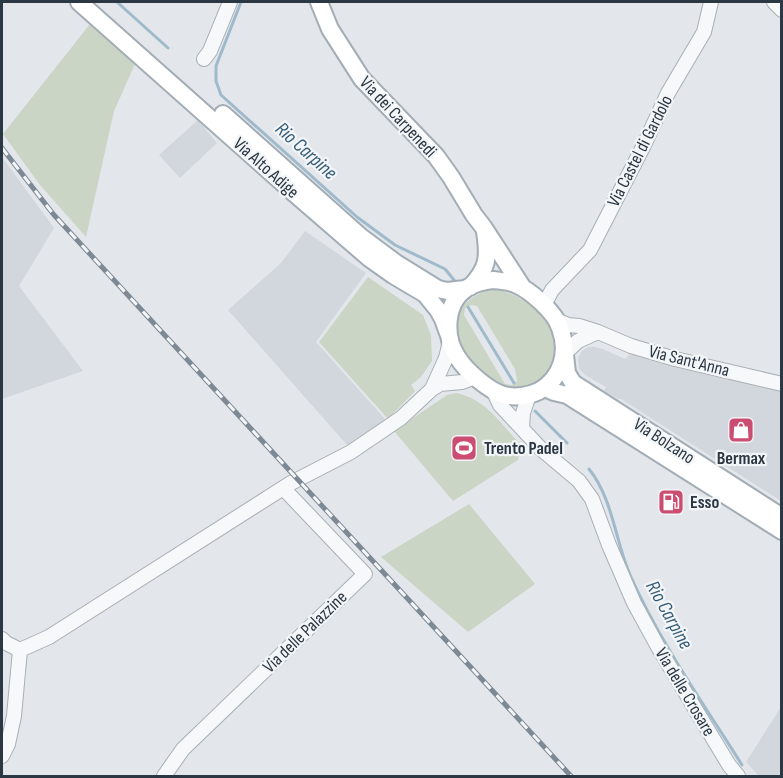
<svg xmlns="http://www.w3.org/2000/svg" width="783" height="778" font-family="'Sofia Sans Condensed',sans-serif">
<style>
.built{fill:#d1d7dd}
.green{fill:#cbd5c5;fill-rule:evenodd}
.lines{fill:none;stroke-linecap:round;stroke-linejoin:round}
.stream{stroke:#9fbaca;stroke-width:3}
.minor-casing{stroke:#a8afb5;stroke-width:16}
.major-casing{stroke:#a3adb6;stroke-width:20}
.minor{stroke:#f6f8f9;stroke-width:14}
.major{stroke:#fff;stroke-width:16}
.rail-casing{stroke:#7d8994;stroke-width:5}
.rail{stroke:#f3f6f8;stroke-width:3;stroke-dasharray:9;stroke-linecap:butt}
.labels{text-anchor:middle;dominant-baseline:central;stroke-width:4.5;stroke-linejoin:round;paint-order:stroke}
.street-label{font-size:18px;fill:#2b3743;stroke:#f3f6f8}
.poi-label{font-size:18px;font-weight:bold;fill:#2b3743;stroke:#f3f6f8;text-anchor:start}
.water-label{font-size:20px;font-style:italic;fill:#365c76;stroke:#f3f6f8}
</style>
<rect width="100%" height="100%" fill="#e3e7eb"/>
<path class="built" d="M198 120 217 143 180 178 159 155Z
M2 157 54 228 19 286 83 371 2 399Z
M305 231 366 273 316 342 386 420 347 445 228 310 281 263Z
M588 347H595L603 349 625 359 630 354 669 366 781 391V501L621 399H618L604 391 606 387 585 375 579 369 578 358 582 351Z
M781 707V776H759L746 762Z"/>
<path class="green" d="M90 24 135 64 114 111 86 237 40 185 3 134Z
M368 277 423 315 431 335 432 361 421 377 411 385 415 391 388 419 319 342Z
M492 289C534 292 584 351 537 382 531 386 523 389 516 389 495 387 464 359 458 339 449 314 470 294 492 289ZM471 305 477 306 515 369 517 381 512 385 505 384 464 315 465 308Z
M456 393C486 399 500 423 520 444L518 460 453 501 394 431 447 395Z
M469 504 535 584 468 632 381 557Z"/>
<g class="lines">
<path class="stream" d="M117 2 168 48
M241 2 216 66V81L221 95 357 217 395 245 445 269 454 280
M468 307 514 383
M535 411 567 443
M589 469C613 499 615 540 630 575 660 642 703 703 742 765"/>
<defs>
<path id="minor" d="M774 2 782 10
M204 59 210 51 230 2
M544 305 552 290 590 250 644 145 668 93 704 32 711 2
M556 320 568 325 579 326 598 332 631 346 675 359 782 384
M565 353 578 341 598 332
M432 389 446 358 450 341
M493 390 500 405 541 449 579 481 592 499 609 545 634 603 658 647 729 765 738 776
M522 428 523 413 529 395
M2 639 6 643 20 650 49 637 291 483 351 452 401 418 432 389 440 384 462 382 476 377
M2 756 8 744 14 716 20 650
M164 776 183 749 365 574 283 488"/>
<path id="major" d="M79 2 294 193 369 258 393 275 425 294 438 310 443 319 448 333
M319 2 330 29 362 79 436 156 451 177 474 215 484 228 523 288
M223 114 361 237 396 263 438 289 447 291 465 289
M493 280C500 281 508 281 515 284 530 290 555 312 560 328 569 352 562 378 539 391 529 396 515 398 504 395 489 391 466 371 458 358 444 338 444 303 467 288 475 283 483 281 493 280Z
M470 287C488 269 489 257 485 232
M565 355 567 373 573 383 782 517
M545 388 554 392 567 395 782 531"/>
</defs>
<use href="#minor" class="minor-casing"/>
<use href="#major" class="major-casing"/>
<use href="#minor" class="minor"/>
<use href="#major" class="major"/>
<defs>
<path id="rail" d="M2 148 54 215 571 776"/>
</defs>
<use href="#rail" class="rail-casing"/>
<use href="#rail" class="rail"/>
</g>
<defs>
<symbol id="shop-square" viewBox="-11 -11 22 22"><rect x="-9" y="-9" width="18" height="18" rx="4" fill="#cc4d72" stroke="#f3f6f8"/><path d="M-5-2.5h2.3a2.7 3.5 0 0 1 5.4 0H5L5.5 6h-11ZM-1.5-2.5h3a1.5 2.3 0 0 0-3 0Z" fill="#fff"/></symbol>
<symbol id="stadium-square" viewBox="-11 -11 22 22"><rect x="-9" y="-9" width="18" height="18" rx="4" fill="#cc4d72" stroke="#f3f6f8"/><path d="M0-5a6.5 5 0 1 0 0 10a6.5 5 0 1 0 0-10ZM-3.5-1.8h7v3.6h-7Z" fill="#fff"/></symbol>
<symbol id="fuel-square" viewBox="-11 -11 22 22"><rect x="-9" y="-9" width="18" height="18" rx="4" fill="#cc4d72" stroke="#f3f6f8"/><path d="M-5.5-6h7V0h2V4h1.3V-2.5L3-4.5l.8-.8L6-3V5H2.5V1h-1V6h-7ZM-4.2-4.7v3.2H.2V-4.7Z" fill="#fff"/></symbol>
</defs>
<g fill-rule="evenodd">
<use href="#shop-square" x="726" y="415" width="30" height="30"/>
<use href="#stadium-square" x="449" y="433" width="30" height="30"/>
<use href="#fuel-square" x="656" y="487" width="30" height="30"/>
</g>
<g class="labels">
<g class="street-label">
<text transform="translate(398 117) rotate(47)">Via dei Carpenedi</text>
<text transform="translate(640 151) rotate(-63)">Via Castel di Gardolo</text>
<text transform="translate(266 168) rotate(42)">Via Alto Adige</text>
<text transform="translate(689 361) rotate(14)">Via Sant'Anna</text>
<text transform="translate(664 441) rotate(33)">Via Bolzano</text>
<text transform="translate(305 632) rotate(-44)">Via delle Palazzine</text>
<text transform="translate(685 692) rotate(59)">Via delle Crosare</text>
</g>
<g class="poi-label">
<text x="484" y="448">Trento Padel</text>
<text x="741" y="458" text-anchor="middle">Bermax</text>
<text x="690" y="502">Esso</text>
</g>
<g class="water-label">
<text transform="translate(306 151) rotate(42)">Rio Carpine</text>
<text transform="translate(669 615) rotate(61)">Rio Carpine</text>
</g>
</g>
<rect width="783" height="778" fill="none" stroke="#2b3743" stroke-width="6"/>
</svg>
